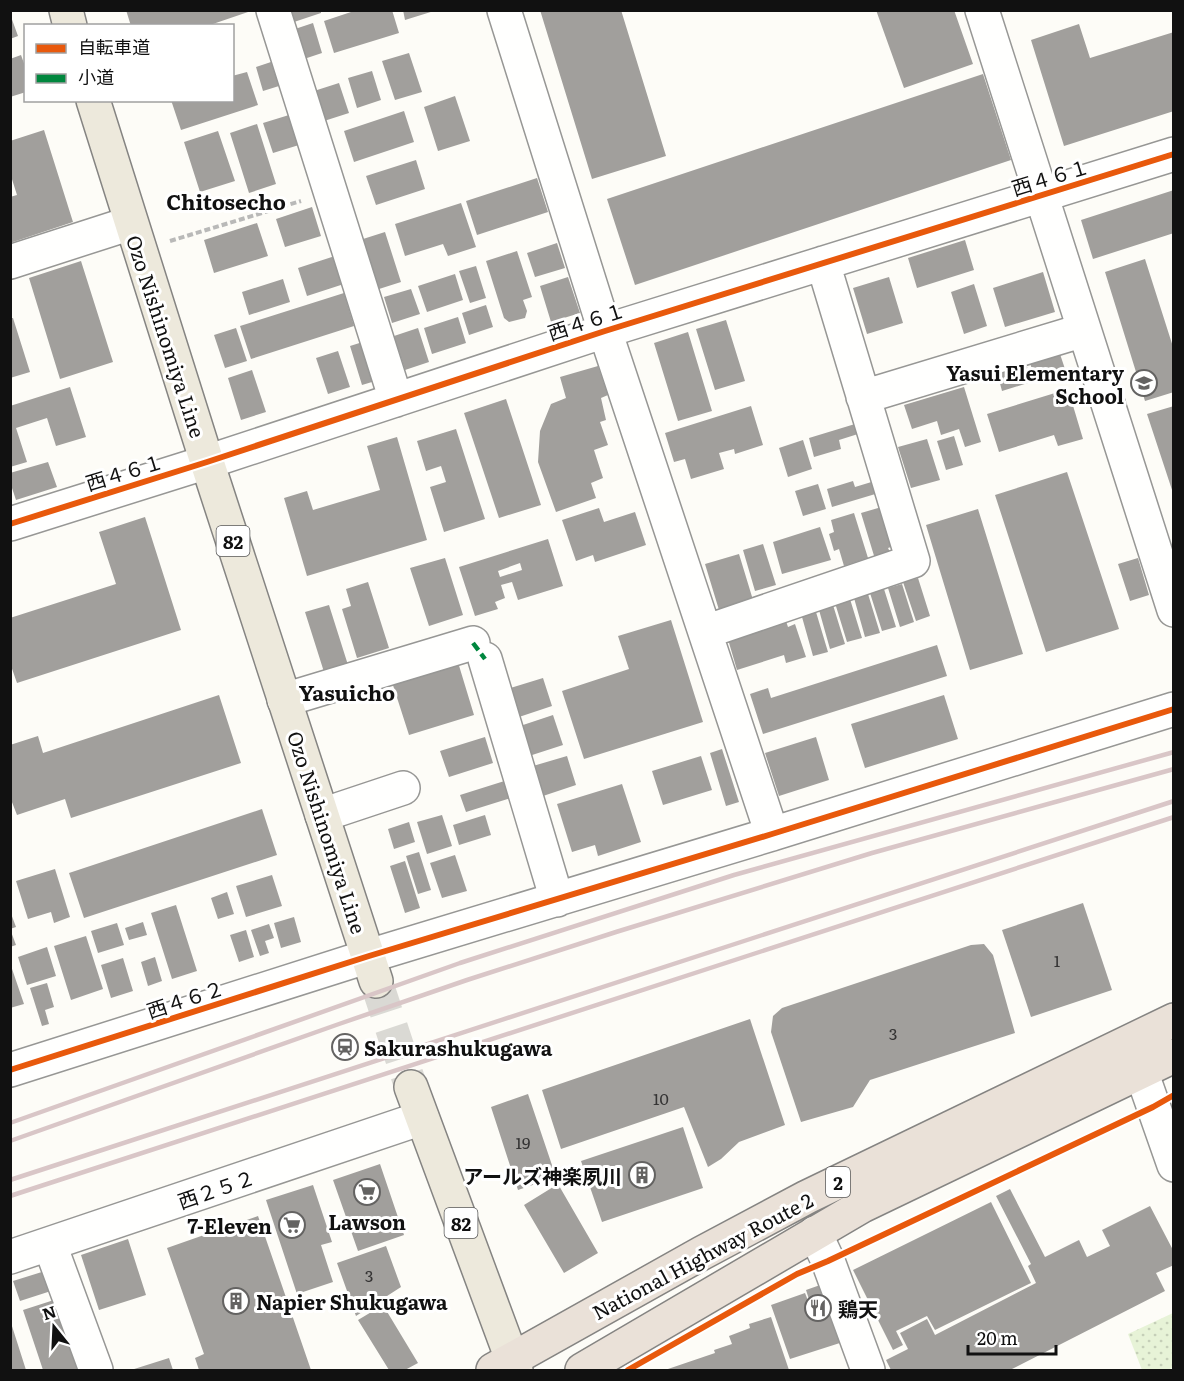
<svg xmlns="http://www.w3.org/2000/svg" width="1184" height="1381" font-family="Literata,'Noto Sans JP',serif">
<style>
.park{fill:url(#park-dots)}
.building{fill:#a19f9c;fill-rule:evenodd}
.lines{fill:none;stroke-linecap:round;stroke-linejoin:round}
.major-tunnel{stroke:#dad9d4;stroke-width:33;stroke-dasharray:33 16;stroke-linecap:butt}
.minor-casing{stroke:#979795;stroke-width:36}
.major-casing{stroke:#858482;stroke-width:36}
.highway-casing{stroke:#858482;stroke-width:36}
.path{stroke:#b9b9b8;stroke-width:4;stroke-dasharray:6 3;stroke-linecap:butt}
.minor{stroke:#fffffe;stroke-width:33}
.major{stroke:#ede9dc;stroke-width:33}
.highway{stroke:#eae1d8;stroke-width:33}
.rail{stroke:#d9c6c7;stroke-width:4.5}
.quiet{stroke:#00873e;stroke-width:4.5;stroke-dasharray:9 4.5;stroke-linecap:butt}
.cycleway-casing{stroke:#fff;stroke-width:10}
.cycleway{stroke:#e8590c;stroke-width:6}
.labels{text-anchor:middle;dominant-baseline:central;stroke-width:6;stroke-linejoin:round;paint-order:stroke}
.number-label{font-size:16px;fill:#353434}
.shield{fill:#fff;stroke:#585858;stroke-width:1.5}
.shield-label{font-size:18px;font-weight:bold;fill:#111}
.street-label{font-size:20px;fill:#111;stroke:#fff}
.poi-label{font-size:20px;font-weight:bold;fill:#111;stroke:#fff;text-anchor:end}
.neighbourhood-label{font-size:21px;font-weight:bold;fill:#111;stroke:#fff}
</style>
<defs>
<pattern id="park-dots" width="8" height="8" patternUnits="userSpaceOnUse" patternTransform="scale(1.5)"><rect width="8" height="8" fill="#e7f3d7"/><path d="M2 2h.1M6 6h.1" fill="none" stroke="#c5cfb8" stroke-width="1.8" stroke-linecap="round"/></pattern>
</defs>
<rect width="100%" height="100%" fill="#fdfcf7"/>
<path class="park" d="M1173 1313V1368L1166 1370H1142L1128 1334Z"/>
<path class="building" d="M126 10H251V11L207 26H131Z
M287 10H321V13L291 23Z
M357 10H392L399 33 334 53 324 21Z
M403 10H434V11L405 20Z
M540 10H621L666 156 592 179Z
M876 10H954L973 64 904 88Z
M10 14 18 36 10 39Z
M313 23 322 53 304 59 295 29Z
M1079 24 1090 58 1174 32V111L1064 146 1031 40Z
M409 53 422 92 395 100 382 61Z
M21 55 26 69V92L10 97V59Z
M271 62 279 86 263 91 256 67Z
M372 71 381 100 357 108 348 78Z
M247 72 258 105 181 130 171 100H232V76Z
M983 74 1011 160 635 285 607 199Z
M339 83 349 113 324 121 314 91Z
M455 96 470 141 438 151 424 107Z
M404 111 414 142 354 162 344 131Z
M289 115 299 145 273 153 263 123Z
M257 124 276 184 249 193 230 133Z
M44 130 73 222 10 243V197L17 195 10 173V141Z
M218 131 235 181 200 192 184 142Z
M416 160 425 189 376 205 366 176Z
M537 178 548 212 477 235 466 201Z
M1174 190V233L1093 259 1081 220Z
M461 203 476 247 448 256 443 244 405 256 395 224Z
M312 207 321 236 285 247 276 219Z
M257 223 268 256 214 273 204 240Z
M385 232 401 282 379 289 363 239Z
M965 240 974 270 917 288 908 258Z
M557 243 565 268 535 277 527 253Z
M517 251 532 297 523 300 527 311 525 318 509 322 504 318 486 261Z
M338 255 347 283 307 296 298 268Z
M1145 259 1174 350V392L1145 401 1105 272Z
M81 261 113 362 60 379 29 278Z
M476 266 486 298 470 303 459 271Z
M1043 272 1055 312 1005 327 993 288Z
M455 274 463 300 427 312 418 286Z
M568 277 580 313 551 322 540 286Z
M889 277 903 323 867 334 853 288Z
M283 279 290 302 249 315 242 292Z
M974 284 987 326 964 334 951 292Z
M411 289 420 314 392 323 384 297Z
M344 293 354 326 251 359 240 326Z
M486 305 493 327 469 335 462 313Z
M458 317 466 343 432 354 424 328Z
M10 318H13L30 372 10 378Z
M726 320 745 381 715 390 696 329Z
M236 328 247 361 225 368 214 335Z
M418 328 429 362 405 370 394 336Z
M688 332 712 411 678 421 654 343Z
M369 340 382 379 362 385 350 346Z
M338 351 350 387 328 394 316 358Z
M1060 354 1066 372 1036 382 1030 363Z
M1026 363 1031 382 1002 391 997 372Z
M598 366 608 395 601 398 606 420 600 422 608 445 594 450 603 478 591 483 596 498 556 512 538 462 540 431 551 404 566 398 560 377Z
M252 370 266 412 241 420 228 378Z
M70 387 86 437 56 446 47 418 16 428 27 462 10 467V406Z
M964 387 981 442 965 447 959 429 941 435 937 421 912 429 904 405Z
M1068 389 1083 439 1058 446 1054 435 999 452 987 414Z
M506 399 541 505 499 518 464 413Z
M751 406 763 445 735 454 734 449 719 453 724 469 691 479 685 459 674 462 665 433Z
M1174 406V493H1173L1147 414Z
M855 424 858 434 839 440 841 449 814 457 809 438Z
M456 429 485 519 444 532 430 487 446 482 441 466 426 471 417 441Z
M954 436 963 465 946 470 937 441Z
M397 437 427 540 307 576 284 498 307 491 313 510 380 490 367 446Z
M927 439 940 480 911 488 898 447Z
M803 440 812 469 788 477 779 448Z
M48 462 57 487 16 500 10 482V473Z
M1067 472 1119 629 1046 652 995 495Z
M878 480 882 492 832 507 827 489 853 481 855 487Z
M818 484 826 509 803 516 795 491Z
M885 506 897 545 888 548 891 554 875 559 861 513Z
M599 508 604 522 635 512 646 545 595 562 593 555 576 561 562 520Z
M978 509 1023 654 970 670 926 525Z
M854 513 868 558 844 566 839 549 834 551 829 534 834 532 831 520Z
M145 517 181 630 17 683 10 663V618L116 584 99 532Z
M820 527 831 560 782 574 773 542Z
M548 539 563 586 518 600 512 582 501 585 505 598 495 602 498 609 475 616 459 567ZM520 563 522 570 500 577 498 571Z
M763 544 776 585 755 591 743 550Z
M739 554 753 600 719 610 705 564Z
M445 558 463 615 429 626 410 568Z
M1138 558 1149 595 1130 601 1118 564Z
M918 578 930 616 916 621 903 582Z
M368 582 389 648 357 658 342 609 351 606 346 589Z
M902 584 914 622 900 627 888 588Z
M884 589 896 627 882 631 870 593Z
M868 594 880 633 865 637 854 598Z
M850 599 862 638 847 642 835 603Z
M329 605 348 665 324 672 305 612Z
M833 605 845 644 830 649 819 610Z
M816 612 828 652 813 656 802 617Z
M785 618 788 627 795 624 806 657 786 663 784 655 737 670 727 636Z
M671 620 703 722 584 759 562 691 629 669 618 636Z
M937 645 947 676 763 734 750 694 768 688 771 698Z
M457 659 474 715 409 735 391 679Z
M543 678 552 706 516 718 507 689Z
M219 695 241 763 71 818 65 799 17 815 10 797V745L38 736 43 753Z
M944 695 958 739 865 768 851 724Z
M553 715 563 745 529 756 520 726Z
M485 737 493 763 449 777 440 751Z
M816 737 829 780 779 796 765 753Z
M722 749 739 802 726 806 710 753Z
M567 756 576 785 543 796 533 766Z
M701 756 712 790 663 805 652 771Z
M511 779 517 796 466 812 460 795Z
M622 784 641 842 598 856 595 845 572 852 557 804Z
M262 809 277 855 84 918 69 873Z
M442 815 452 846 427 854 417 822Z
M485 815 491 835 459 845 453 825Z
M409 822 415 842 394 849 388 829Z
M419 852 431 890 418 894 406 856Z
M455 855 467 891 442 898 430 863Z
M405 861 420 908 405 913 390 866Z
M55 869 70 917 54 923 51 912 28 919 16 881Z
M272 875 282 906 246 917 236 886Z
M227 892 234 914 218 919 211 898Z
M1083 903 1112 990 1031 1017 1002 930Z
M176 905 197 971 172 979 151 913Z
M10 911 16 927 10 929Z
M294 917 301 942 281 948 274 923Z
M143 922 147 935 129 940 125 928Z
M117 923 124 945 98 953 91 931Z
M269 924 274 938 265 941 269 953 260 956 251 930Z
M10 929 16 945 10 947Z
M246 930 254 957 239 962 230 935Z
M86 936 103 989 71 1000 54 946Z
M984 944 993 955 1015 1033 870 1080 853 1107 801 1122 771 1032 773 1016 782 1008 971 945Z
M47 947 56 976 27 985 18 957Z
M155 957 162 981 148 986 141 962Z
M123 958 133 991 111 998 101 965Z
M10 963 24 1004 10 1008Z
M47 983 54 1007 45 1010 49 1024 42 1026 30 988Z
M750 1019 785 1125 739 1142 721 1159 708 1167 684 1107 561 1149 542 1090Z
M528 1094 556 1177 518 1190 491 1107Z
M683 1127 703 1188 602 1222 581 1161Z
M380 1164 404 1235 358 1251 333 1180Z
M558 1184 598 1253 564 1273 524 1205Z
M313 1185 332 1242 321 1245 333 1282 297 1294 266 1200Z
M1010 1189 1045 1257 1079 1240 1087 1257 1110 1246 1102 1230 1150 1206 1174 1252V1265L1156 1273 1165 1291 1010 1370H891L886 1360 908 1349 900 1333 927 1319 935 1335 1036 1283 1028 1266 1031 1264 996 1196Z
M991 1202 1031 1283 935 1330 927 1316 896 1331 903 1345 893 1350 853 1270Z
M258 1216 311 1370H199L195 1358 204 1354 167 1248Z
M128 1239 146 1295 99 1310 81 1255Z
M386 1246 401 1287 356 1316 337 1263Z
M45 1271 51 1291 20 1301 13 1281Z
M823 1284 843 1342 790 1359 771 1305 805 1293 816 1321 806 1290Z
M54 1300 82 1370H43L23 1310Z
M383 1305 418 1363 405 1370H389L358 1320Z
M771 1317 789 1370H665L715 1353 714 1350 732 1344 729 1336 750 1328 749 1324Z
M11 1323 26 1370H10Z
M169 1358 173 1370H131Z"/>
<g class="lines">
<path class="major-tunnel" d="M376 981 411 1087"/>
<defs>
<path id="minor" d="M273 10 396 400
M504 10 605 331 772 834
M982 10 1174 610
M10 262 131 223
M863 397 1084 330
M10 524 207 462 605 331 1174 154
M705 632 913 561 823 263
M485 659 557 900
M284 700 473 643
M322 815 403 788
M10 1070 369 956 772 834 1174 709
M1141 1071 1174 1165
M815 1233 828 1261 868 1370
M50 1245 96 1370
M10 1257 422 1118"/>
<path id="major" d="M66 10 70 26
M93 100 207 462 376 981
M411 1087 516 1370"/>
<path id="highway" d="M493 1370 702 1253 807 1197 1174 1020
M582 1370 862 1206 1174 1056"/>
</defs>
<use href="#minor" class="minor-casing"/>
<use href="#major" class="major-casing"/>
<use href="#highway" class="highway-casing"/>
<path class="path" d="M170 241 301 201
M866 1243 1125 1120"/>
<use href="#minor" class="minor"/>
<use href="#major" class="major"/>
<use href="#highway" class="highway"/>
<path class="rail" d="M10 1123 460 963 734 875 1174 752
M10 1141 339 1024 467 980 616 932 872 853 1174 769
M10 1180 1174 801
M10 1196 1174 817"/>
<path class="quiet" d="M473 643 485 659"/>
<defs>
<path id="cycleway" d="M10 524 207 462 605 331 1174 154
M10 1070 369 956 772 834 1174 709
M628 1370 797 1274 828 1261 1153 1107 1174 1095"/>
</defs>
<use href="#cycleway" class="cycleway-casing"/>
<use href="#cycleway" class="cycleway"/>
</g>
<defs>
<symbol id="school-ring" viewBox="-11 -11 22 22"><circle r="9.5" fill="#fff" stroke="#646362" stroke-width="1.5"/><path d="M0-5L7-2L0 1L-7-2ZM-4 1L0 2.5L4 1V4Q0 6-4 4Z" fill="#646362"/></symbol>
<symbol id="station-ring" viewBox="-11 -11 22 22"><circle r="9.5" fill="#fff" stroke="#646362" stroke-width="1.5"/><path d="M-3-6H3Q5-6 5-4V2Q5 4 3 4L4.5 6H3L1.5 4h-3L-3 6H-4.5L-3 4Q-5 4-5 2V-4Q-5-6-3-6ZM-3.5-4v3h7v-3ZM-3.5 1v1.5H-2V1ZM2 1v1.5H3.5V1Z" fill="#646362"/></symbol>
<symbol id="building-ring" viewBox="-11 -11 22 22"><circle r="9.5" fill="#fff" stroke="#646362" stroke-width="1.5"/><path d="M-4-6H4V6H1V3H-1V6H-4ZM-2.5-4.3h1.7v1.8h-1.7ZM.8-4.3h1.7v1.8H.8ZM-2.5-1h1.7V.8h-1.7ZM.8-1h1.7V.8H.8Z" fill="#646362"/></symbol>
<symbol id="supermarket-ring" viewBox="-11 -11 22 22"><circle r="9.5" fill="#fff" stroke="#646362" stroke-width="1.5"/><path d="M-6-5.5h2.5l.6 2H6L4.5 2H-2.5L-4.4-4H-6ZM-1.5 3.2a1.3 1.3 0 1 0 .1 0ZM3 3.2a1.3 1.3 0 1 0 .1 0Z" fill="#646362"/></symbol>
<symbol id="restaurant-ring" viewBox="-11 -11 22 22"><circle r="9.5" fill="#fff" stroke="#646362" stroke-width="1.5"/><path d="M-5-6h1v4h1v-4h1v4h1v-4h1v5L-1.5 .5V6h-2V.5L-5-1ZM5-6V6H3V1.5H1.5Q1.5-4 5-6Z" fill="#646362"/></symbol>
</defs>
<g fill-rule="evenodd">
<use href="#school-ring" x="1129" y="368" width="30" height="30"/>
<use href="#station-ring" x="330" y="1032" width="30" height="30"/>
<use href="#building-ring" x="627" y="1160" width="30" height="30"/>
<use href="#supermarket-ring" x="352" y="1177" width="30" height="30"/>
<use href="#supermarket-ring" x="277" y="1210" width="30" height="30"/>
<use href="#building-ring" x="221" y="1286" width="30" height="30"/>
<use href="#restaurant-ring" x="803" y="1293" width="30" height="30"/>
</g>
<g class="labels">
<g class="number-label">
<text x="1057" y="960">1</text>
<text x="893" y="1033">3</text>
<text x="661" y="1098">10</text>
<text x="523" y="1142">19</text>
<text x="369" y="1275">3</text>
</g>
<g class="shield">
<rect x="216.5" y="526" width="33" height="30" rx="4.5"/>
<rect x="826" y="1167" width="24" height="30" rx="4.5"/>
<rect x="444.5" y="1208" width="33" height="30" rx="4.5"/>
</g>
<g class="shield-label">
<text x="233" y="541">82</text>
<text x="838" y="1182">2</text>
<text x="461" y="1223">82</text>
</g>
<g class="street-label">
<text transform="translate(1050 176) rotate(-17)">西４６１</text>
<text transform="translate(586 320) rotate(-18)">西４６１</text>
<text transform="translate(167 336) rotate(72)">Ozo Nishinomiya Line</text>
<text transform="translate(124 471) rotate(-17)">西４６１</text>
<text transform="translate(328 832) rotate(72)">Ozo Nishinomiya Line</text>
<text transform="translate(185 998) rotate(-18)">西４６２</text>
<text transform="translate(216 1188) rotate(-19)">西２５２</text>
<text transform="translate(702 1255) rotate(-28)">National Highway Route 2</text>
</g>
<g class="poi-label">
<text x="1124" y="372">Yasui Elementary<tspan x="1124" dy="23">School</tspan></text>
<text x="364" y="1047" text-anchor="start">Sakurashukugawa</text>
<text x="622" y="1175">アールズ神楽夙川</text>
<text x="367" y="1221" text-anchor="middle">Lawson</text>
<text x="272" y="1225">7-Eleven</text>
<text x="256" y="1301" text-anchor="start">Napier Shukugawa</text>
<text x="838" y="1308" text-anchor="start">鶏天</text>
</g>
<g class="neighbourhood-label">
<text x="226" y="200">Chitosecho</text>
<text x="347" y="691">Yasuicho</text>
</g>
</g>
<rect width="1184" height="1381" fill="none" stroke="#111111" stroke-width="24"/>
<rect x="24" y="24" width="210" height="78" fill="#ffffff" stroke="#a0a0a0" stroke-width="1.5"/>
<rect x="36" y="44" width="30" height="9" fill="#e8590c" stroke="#a0a0a0" stroke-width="1.5"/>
<text x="78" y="54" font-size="18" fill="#111111">自転車道</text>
<rect x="36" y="74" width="30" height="9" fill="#00873e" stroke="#a0a0a0" stroke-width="1.5"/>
<text x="78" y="84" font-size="18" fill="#111111">小道</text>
<g transform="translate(54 1327) rotate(342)" stroke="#ffffff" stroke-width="4.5" paint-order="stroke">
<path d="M0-4.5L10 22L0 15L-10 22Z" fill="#111111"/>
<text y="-9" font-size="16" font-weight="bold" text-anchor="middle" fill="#111111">N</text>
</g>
<path d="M968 1345v9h88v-9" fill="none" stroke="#111111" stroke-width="3"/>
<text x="977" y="1345" font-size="18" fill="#111111" stroke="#ffffff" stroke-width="4.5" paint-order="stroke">20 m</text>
</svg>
